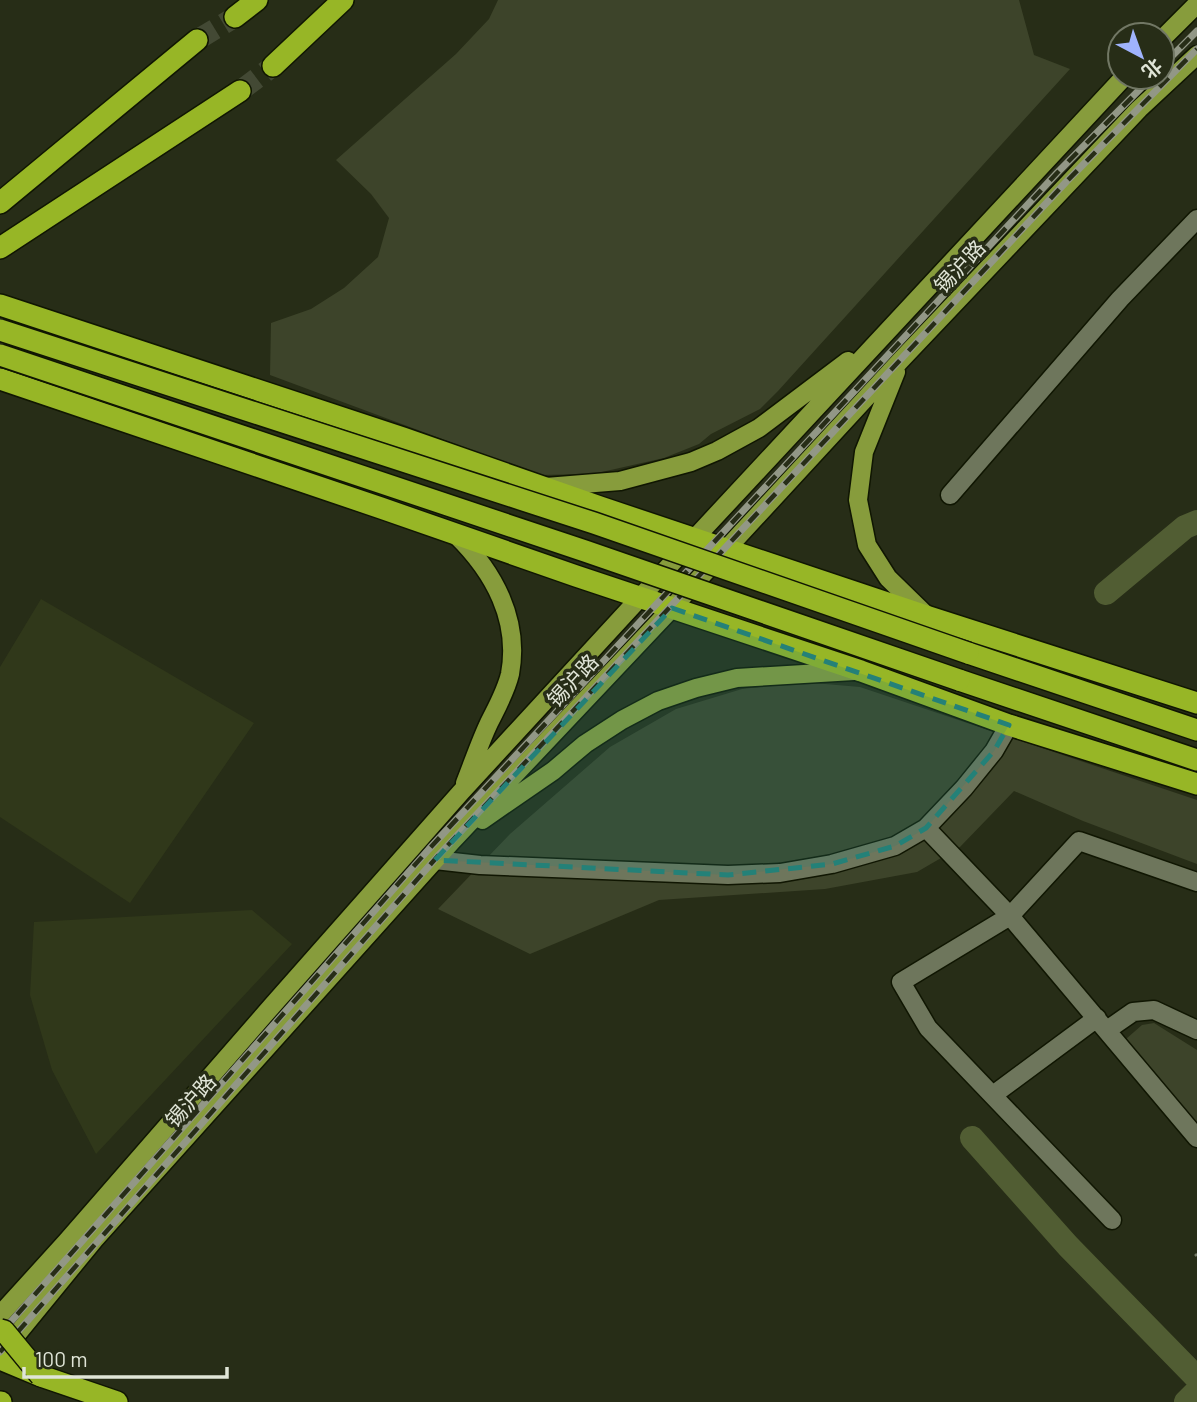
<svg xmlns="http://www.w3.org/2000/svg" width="1197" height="1402" font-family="Barlow,'Noto Sans SC',sans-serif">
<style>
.built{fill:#30381a}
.green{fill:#3d442a}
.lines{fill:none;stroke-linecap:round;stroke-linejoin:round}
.river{stroke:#515d33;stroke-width:24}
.highway-tunnel{stroke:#434934;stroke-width:21;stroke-dasharray:21 10;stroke-linecap:butt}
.minor-casing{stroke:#101602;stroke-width:21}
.major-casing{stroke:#101602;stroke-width:21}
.highway-casing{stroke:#101602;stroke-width:24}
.path{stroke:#727865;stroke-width:2.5;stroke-dasharray:7 3.5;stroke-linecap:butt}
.minor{stroke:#6e765c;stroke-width:18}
.major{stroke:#879c3c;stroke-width:18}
.highway{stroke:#97b626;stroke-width:21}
.rail-casing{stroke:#929786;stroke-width:7}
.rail{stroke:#272d17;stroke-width:4.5;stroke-dasharray:13;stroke-linecap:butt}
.highway-bridge-casing{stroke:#101602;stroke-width:24;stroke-linecap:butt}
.highway-bridge{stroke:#97b626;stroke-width:21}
.marked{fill:#248178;fill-opacity:0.2;stroke:#248178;stroke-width:5;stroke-dasharray:14 9;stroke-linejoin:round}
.labels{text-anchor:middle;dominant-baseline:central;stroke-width:7;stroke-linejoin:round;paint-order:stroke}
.street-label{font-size:21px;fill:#e0e5d7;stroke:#272d17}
</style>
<rect width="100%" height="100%" fill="#272d17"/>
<path class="built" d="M41 599 254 723 130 903 0 817V667Z
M252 910 292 944 96 1154 52 1070 30 995 34 922Z"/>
<path class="green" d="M498 0H1019L1034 55 1070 69 778 391 760 409 711 434 699 444 664 458 593 474 539 475 270 375 271 323 311 309 344 288 378 257 389 218 371 194 336 160 456 54 489 19Z
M802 682 860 687 1197 800V864L1083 821 1014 791 960 847 917 872 825 889 659 900 530 954 438 909 510 834 610 747 676 709 742 689Z
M1154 1023 1197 1050V1124L1126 1039 1142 1025Z"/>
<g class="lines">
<path class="river" d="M1106 593 1185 527 1197 522
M972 1138 1068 1246 1197 1378
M1186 1402 1197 1391"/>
<path class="highway-tunnel" d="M197 40 235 17
M240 91 273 66"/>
<defs>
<path id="minor" d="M950 495 1120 299 1197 219
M926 828 1010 916 1197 1138
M435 860 480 865 728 875 780 873 832 864 895 846 926 828 964 788 994 751 1009 725
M1107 1030 1133 1012 1154 1010 1197 1030
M993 1095 1097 1018
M1112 1220 928 1028 901 982 1010 916 1079 841 1197 882"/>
<path id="major" d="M1162 39 1197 4
M896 372 864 452 858 500 867 545 888 578 926 615
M546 487 620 481 691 462 717 451 759 428 848 361
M456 535C494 572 520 620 510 674 506 691 497 707 489 723 480 742 473 763 465 783
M482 820 553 771 585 744 622 720 658 701 696 688 737 678 854 671
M0 1315 67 1241 271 1007 461 792 694 539 1124 77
M4 1350 94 1240 453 840 672 608 900 361 1139 109 1197 55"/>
<path id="highway" d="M235 17 257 0
M273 66 343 0
M0 203 197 40
M0 248 240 91
M0 305 403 438 600 507 929 617 1197 703
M0 379 381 508 576 576 861 671 1009 725 1197 784
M968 653 1197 730
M959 680 1197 760
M0 1359 41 1376 117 1402
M0 1402H1"/>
</defs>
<use href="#minor" class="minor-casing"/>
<use href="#major" class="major-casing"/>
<use href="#highway" class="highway-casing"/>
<path class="path" d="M1195 1256 1197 1254"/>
<use href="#minor" class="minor"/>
<use href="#major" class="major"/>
<use href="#highway" class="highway"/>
<defs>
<path id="rail" d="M1162 66 1197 31
M0 1334 429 849 1057 173 1152 77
M0 1352 437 857 1066 182 1197 49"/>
</defs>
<use href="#rail" class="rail-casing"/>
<use href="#rail" class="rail"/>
<defs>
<path id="highway-bridge" d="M0 330 594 523 968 653
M0 355 585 551 959 680
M0 1330 4 1331 41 1376"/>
</defs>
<use href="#highway-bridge" class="highway-bridge-casing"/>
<use href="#highway-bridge" class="highway-bridge"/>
</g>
<path class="marked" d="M672 608 1009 725 994 751 926 828 895 846 832 864 728 875 435 860Z"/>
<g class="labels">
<g class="street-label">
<text transform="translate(959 266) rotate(-47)">锡沪路</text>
<text transform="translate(572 680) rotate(-47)">锡沪路</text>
<text transform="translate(190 1100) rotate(-48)">锡沪路</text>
</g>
</g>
<g transform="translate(1141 56) rotate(139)"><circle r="33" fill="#272d17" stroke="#717764" stroke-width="2"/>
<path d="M0-5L12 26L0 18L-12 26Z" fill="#9fb3fd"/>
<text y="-10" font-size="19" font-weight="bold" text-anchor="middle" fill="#e0e5d7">北</text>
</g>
<path d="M24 1367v10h203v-10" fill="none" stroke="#e0e5d7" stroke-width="3.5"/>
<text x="35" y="1367" font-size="21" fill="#e0e5d7" stroke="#272d17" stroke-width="5" paint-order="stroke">100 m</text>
</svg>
